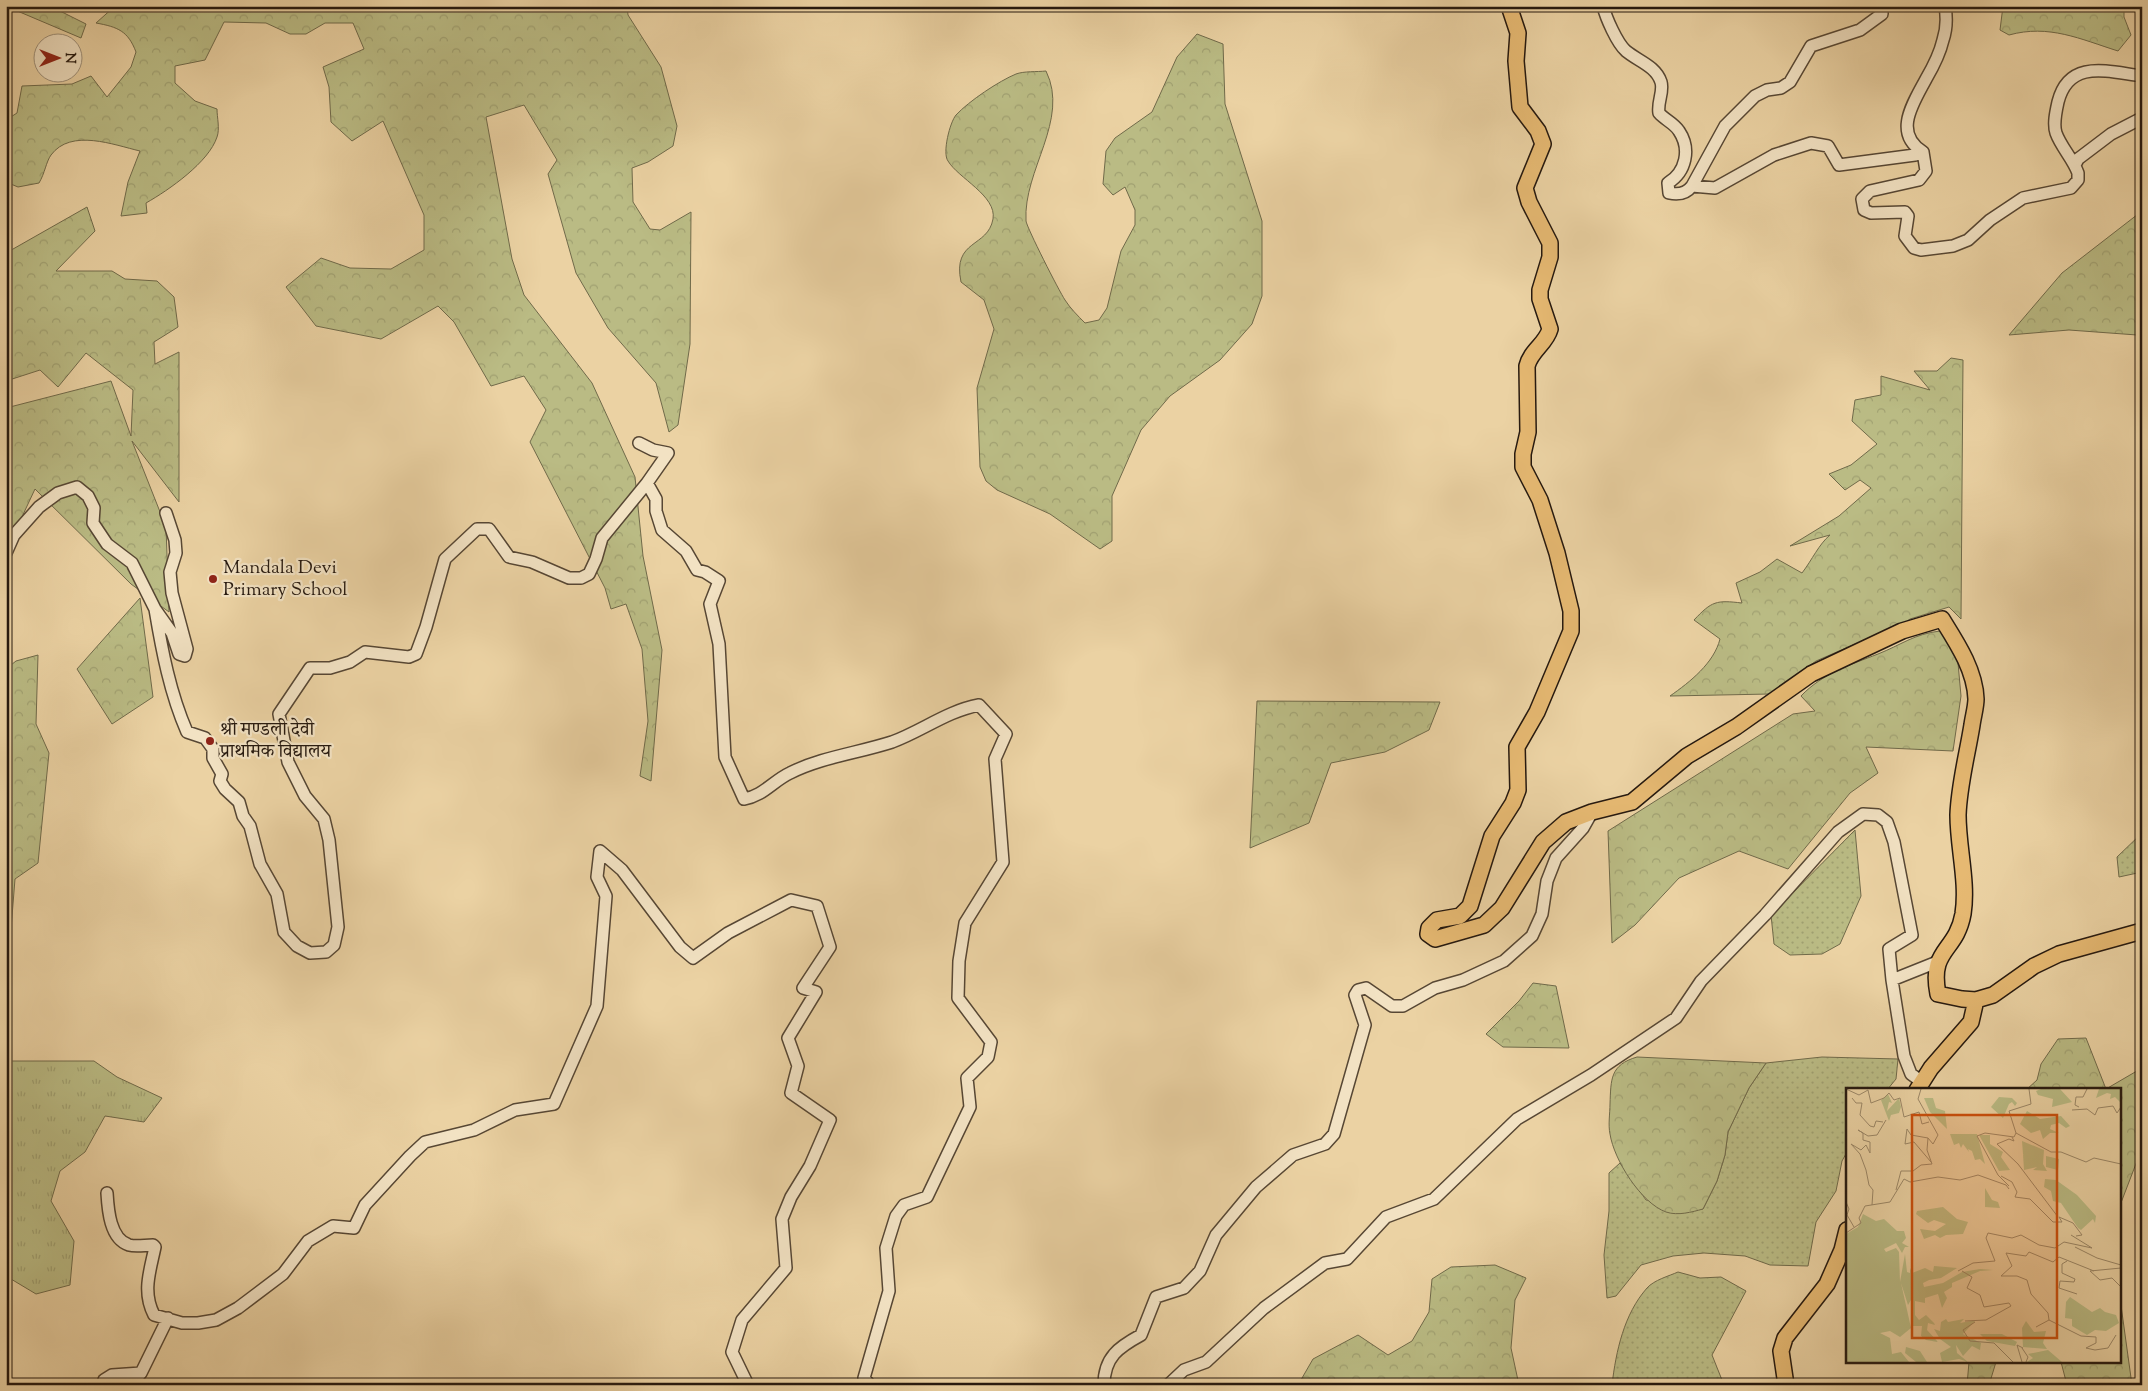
<svg xmlns="http://www.w3.org/2000/svg" width="2148" height="1391" font-family="'Sorts Mill Goudy','Noto Serif Devanagari',serif">
<style>
.grass{fill:url(#grass-dots);stroke:#706a4a}
.forest{fill:url(#forest-crowns);stroke:#706a4a}
.park{fill:url(#park-tufts);stroke:#706a4a}
.lines{fill:none;stroke-linecap:round;stroke-linejoin:round}
.minor-casing{stroke:#574734;stroke-width:14}
.major-casing{stroke:#26190f;stroke-width:18}
.minor{stroke:#f2e2c3;stroke-width:11}
.major{stroke:#e6b972;stroke-width:15}
.poi-dot{fill:#8f2418;stroke:#f2e2c3;stroke-width:2}
.labels{text-anchor:middle;dominant-baseline:central;stroke-width:4.5;stroke-linejoin:round;paint-order:stroke}
.poi-label{font-size:19px;fill:#26190f;stroke:#f2e2c3;text-anchor:start}
.inset-road{fill:none;stroke:#9c8868;stroke-width:1}
.view{fill:#cb4f0c;fill-opacity:0.15;stroke:#cb4f0c;stroke-width:2.5}
.inset-edge{fill:none;stroke:#26190f;stroke-width:2.5}
</style>
<defs>
<pattern id="grass-dots" width="8" height="8" patternUnits="userSpaceOnUse" patternTransform="scale(1.25)"><rect width="8" height="8" fill="#babb84"/><path d="M2 2h.1M6 6h.1" fill="none" stroke="#a0a071" stroke-width="1.8" stroke-linecap="round"/></pattern>
<pattern id="forest-crowns" width="20" height="18" patternUnits="userSpaceOnUse" patternTransform="scale(1.25)"><rect width="20" height="18" fill="#babb84"/><path d="M2 6a3 3 0 1 1 6 0M12 15a3 3 0 1 1 6 0" fill="none" stroke="#a0a071"/></pattern>
<pattern id="park-tufts" width="24" height="20" patternUnits="userSpaceOnUse" patternTransform="scale(1.25)"><rect width="24" height="20" fill="#babb84"/><path d="M3 7l-1-3M5 7V3M7 7l1-3M15 17l-1-3M17 17v-4M19 17l1-3" fill="none" stroke="#a0a071"/></pattern>
</defs>
<rect width="100%" height="100%" fill="#ebd2a3"/>
<filter id="stains"><feTurbulence type="fractalNoise" baseFrequency=".004" numOctaves="4"/><feColorMatrix values="0 0 0 0 .2 0 0 0 0 .09 0 0 0 0 .02 0 0 0 .5 -.17"/></filter>
<radialGradient id="worn" r=".72"><stop offset=".6" stop-color="#630" stop-opacity="0"/><stop offset="1" stop-color="#630" stop-opacity=".3"/></radialGradient>
<path class="grass" d="M1855 830 1861 896 1840 944 1822 954 1790 955 1774 944 1771 915Z
M2142 833V872L2119 877 2117 857Z
M1822 1057 1898 1059 1896 1079 1887 1090H1847V1152L1842 1161 1836 1191 1816 1222 1808 1266 1770 1265 1745 1256 1704 1253 1673 1256 1641 1265 1616 1296 1607 1298 1604 1255 1609 1211V1173L1620 1163 1646 1200 1703 1209 1717 1181 1725 1155 1728 1132 1749 1088 1766 1063Z
M1678 1272 1700 1278 1721 1277 1746 1291 1712 1355 1724 1385H1612C1616 1351 1624 1314 1647 1288 1654 1280 1669 1276 1678 1272Z"/>
<path class="forest" d="M6 6H50L86 24 81 38 15 10 6 8Z
M115 6H627L628 15 661 67 677 126 673 146 648 162 632 168 633 202 650 229 660 230 691 212 690 344 678 425 669 432 656 383 608 328 576 273 548 174 557 160 524 105 486 117 512 259 524 295 592 383 635 477 643 556 662 650 651 781 640 776 648 721 642 649 626 604 611 609 605 588 530 442 546 410 524 376 491 386 454 322 438 306 381 339 316 326 286 287 321 258 350 268 391 269 424 250V215L383 121 352 141 331 122 329 87 323 67 364 49 353 23H325L306 34H290L266 23 224 22 205 60 175 66V83L195 101 217 109C217 117 220 129 217 137 209 162 169 190 146 203L147 213 121 216 128 182 140 151C114 145 71 128 51 155 46 162 45 173 39 183L18 187 6 182V120L17 113 22 86 72 84 91 76 107 97 131 67 136 52C128 31 118 27 96 23Z
M2003 6H2124V17L2131 35 2118 51C2080 39 2049 24 2009 35L2000 30Z
M1197 34 1223 44 1225 104 1262 221V296L1252 324 1220 360 1170 396 1141 430 1112 496V541L1100 549 1050 514 997 490 986 481 980 467 977 388 994 329 984 300 961 282C952 239 988 248 993 219 997 196 958 178 948 161 942 153 950 122 956 115 969 101 999 81 1016 74 1024 71 1037 72 1046 71 1070 120 1023 170 1026 221 1027 228 1059 291 1065 300 1070 308 1078 316 1085 323L1099 320 1107 308 1121 251 1135 225V210L1125 187 1113 195 1103 184 1106 151 1115 138 1152 112 1177 57Z
M87 207 95 231 56 271H112L125 279 157 281 174 297 178 327 154 342 155 364 179 352V502L132 441 166 527 169 612 131 584 35 489 6 551V408L111 381 131 436 133 390 86 353 58 387 40 370 6 381V253Z
M2142 211V333L2137 335 2069 330 2009 335 2062 273Z
M1951 358 1963 360 1961 619 1949 607 1910 619 1897 629 1869 638 1816 661 1770 694 1670 696C1690 682 1714 663 1720 639L1694 620C1712 601 1716 600 1742 603L1736 583 1760 572 1777 559 1802 573C1812 560 1819 544 1830 535L1790 546 1839 516 1871 488 1860 480 1845 490 1829 474 1851 465 1877 444 1852 421 1855 400 1881 395V376L1930 390 1914 371H1937Z
M140 598 153 697 112 724 77 669Z
M1940 631 1956 641 1961 696 1953 751 1866 747 1878 773 1850 793 1788 869 1739 851 1679 878 1635 925 1612 943 1608 831 1793 714 1815 711 1801 696C1823 673 1850 665 1878 654 1901 645 1914 634 1940 631Z
M38 655 36 724 49 753 38 863 15 879 9 954 6 958V669L16 661Z
M1257 701 1440 702 1429 730 1385 752 1331 763 1309 823 1250 848Z
M1533 983 1556 986 1569 1048 1503 1047 1486 1034 1519 1001Z
M2086 1038 2106 1089 2142 1068V1148L2119 1208V1090H2026L2037 1080 2041 1064 2058 1039Z
M1637 1057 1766 1063 1749 1088 1728 1132 1725 1155 1717 1181 1703 1209C1692 1212 1678 1216 1666 1212 1641 1203 1614 1160 1610 1134 1608 1125 1610 1113 1610 1104 1611 1079 1610 1065 1637 1057Z
M1495 1265 1526 1278 1515 1300 1511 1348 1519 1385H1298L1313 1359 1358 1335 1388 1355 1412 1341 1429 1312 1432 1279 1451 1267Z
M2119 1291 2132 1385H2067L2061 1362H2119Z
M1969 1362H1996L1989 1385H1967Z"/>
<path class="park" d="M6 1061H94L117 1077 162 1098 144 1122 105 1116 85 1152 60 1171 51 1201 74 1241 70 1285 36 1294 6 1276Z"/>
<g class="lines">
<defs>
<path id="minor" d="M1603 6C1606 18 1617 43 1626 51 1638 61 1656 66 1661 82 1664 92 1657 102 1659 113 1665 120 1674 123 1679 131 1691 149 1686 172 1668 183L1669 193C1678 195 1686 194 1692 186L1715 188 1774 155 1811 143 1828 146 1839 165 1915 155 1923 152 1926 171 1919 180 1870 191 1862 199 1864 210 1871 213 1905 212 1908 216 1905 236 1914 248 1921 250 1953 246 1968 240 1990 220 2023 198 2071 188 2078 180V173C2073 159 2061 147 2056 133 2053 124 2056 111 2058 102 2069 58 2109 72 2142 76
M1923 152C1892 133 1914 102 1926 79 1933 67 1940 53 1943 40 1947 28 1947 18 1945 6
M2075 165 2078 159 2111 134 2142 118
M1692 186 1725 126 1755 96 1767 90 1781 88 1790 82 1811 46 1860 30 1882 14V6
M639 443 653 450 668 453 647 483 656 499V511L662 530 686 551 697 570 705 572 719 581 710 604 719 644 725 757 744 799C763 796 773 781 790 773 822 757 858 753 892 742 922 731 947 711 979 705L1006 734 995 759 1003 862 965 923 959 961 958 998 991 1042 988 1057 967 1078 970 1107 927 1197 904 1205 896 1216 886 1248 889 1291 864 1378 870 1385
M166 513 175 540 176 553 170 572 172 593 187 649 185 656 179 654 172 633 155 609C162 651 170 693 187 732L205 738 213 749V758L222 774 220 781 225 789 239 802 243 816 250 826 260 864 277 894 284 932 297 946 310 953 326 952 334 945 338 927 329 840 324 819 305 796 288 762 279 714 310 668H330L350 662 365 652 409 657 416 654 426 627 445 559 477 529H489L509 557 532 562 569 578H581L589 574 596 559 602 538 647 483
M6 553 14 535 39 507 58 493 77 487 88 496 94 508 93 523 107 544 132 563 155 609
M1892 980 1904 1056 1911 1074 1922 1082
M107 1193C108 1210 110 1239 129 1245 136 1247 145 1245 153 1245L155 1247C150 1271 142 1292 154 1315L182 1323H198L216 1320 238 1308 283 1274 308 1241 333 1226 354 1228 365 1205 410 1156 425 1142 474 1130 515 1110 554 1104 597 1006 606 896 597 877 600 851 622 870 680 947 693 958 728 933 791 900 817 906 830 947 803 988 816 992 788 1038 798 1066 791 1093 830 1120 810 1166 791 1197 782 1219 786 1268 742 1320 732 1352 748 1385
M104 1380 112 1375 141 1373
M131 1385 141 1373 168 1318
M1104 1385C1104 1357 1119 1347 1141 1335L1156 1297 1184 1288 1200 1271 1216 1235 1256 1187 1293 1155 1325 1144 1334 1134 1365 1025 1355 995 1358 990 1366 988 1392 1006H1403L1435 988 1463 980 1504 961 1532 936 1542 914 1547 881 1556 858 1583 828 1592 812
M1168 1385 1184 1370 1206 1362 1264 1308 1325 1263 1347 1259 1386 1217 1434 1199 1517 1119 1591 1075 1676 1018 1701 981 1765 915 1838 832 1863 814 1878 815 1887 822 1894 842 1912 935 1889 949 1892 980 1937 962"/>
<path id="major" d="M1509 6 1518 33 1516 61 1520 107 1538 131 1543 144 1525 188 1529 202 1550 243V257L1540 290V299L1550 329C1546 344 1531 350 1527 366L1528 432 1523 454V467L1540 500 1557 553 1571 611V631L1537 712 1517 747 1518 790 1513 803 1492 836 1470 906 1460 916 1437 920 1429 928 1428 934 1435 939 1484 925 1502 908 1543 842 1566 822 1592 812 1632 802 1687 756 1736 727 1811 674 1902 631 1942 619C1957 643 1975 670 1976 699 1976 707 1973 717 1972 725 1967 756 1959 785 1958 815 1958 848 1968 882 1963 914 1956 953 1929 948 1938 994L1962 999 1976 1000 1993 995 2034 966 2059 954 2142 931
M1917 1090 1931 1068 1971 1022 1976 1000
M1786 1385 1781 1351 1785 1338 1827 1284 1842 1250 1847 1230"/>
</defs>
<use href="#minor" class="minor-casing"/>
<use href="#major" class="major-casing"/>
<use href="#minor" class="minor"/>
<use href="#major" class="major"/>
</g>
<g class="poi-dot">
<circle cx="213" cy="579" r="5"/>
<circle cx="210" cy="741" r="5"/>
</g>
<g class="labels">
<g class="poi-label">
<text x="223" y="568">Mandala Devi<tspan x="223" dy="22">Primary School</tspan></text>
<text x="220" y="730">श्री मण्डली देवी<tspan x="220" dy="22">प्राथमिक विद्यालय</tspan></text>
</g>
</g>
<g transform="translate(1846 1088)">
<rect width="275" height="275" fill="#ebd2a3"/>
<path d="M153 9 166 10 171 15 169 18 166 14 163 16 157 30 145 19ZM176 53 198 62 197 76 201 83 187 82 191 79 177 66ZM200 68 213 71 212 82 200 79Z" fill="#babb84"/>
<path d="M195 1H214L226 14 206 19 207 11 192 7 190 3ZM253 1H275V15L269 9 264 11 265 6 261 5 250 10ZM42 6 46 15 43 14 41 23 53 10 55 19 53 25 45 27 43 33 35 12ZM78 10H87L90 20 99 23 101 41 84 24ZM181 23 194 31 215 28 224 38 220 40 213 35 205 37 204 41 213 45H204L197 51 194 42 185 45 174 36ZM104 46H131L139 76 134 71 129 72 126 63 122 61 123 64 117 56 115 60 113 55 108 57ZM133 47H144V56L157 64 155 69 164 82 153 83ZM177 66 192 73 191 79 178 82ZM199 91 210 92 231 107 250 128 249 135 247 131 235 142 232 140 215 115 207 113 205 103 198 99ZM139 100 146 112 152 114 154 120 139 119ZM97 119 111 131 122 134 117 146 100 147 94 150 89 147 78 151 74 141 89 143 100 136 88 132 82 135 70 126 71 123ZM17 126 30 133 38 131 51 143H58L60 150 56 155 63 159H59L56 165 50 155 38 161 40 164 50 160 53 164 54 194 59 166 61 184 64 185V180L66 185 79 180 87 184 88 178 111 180 95 190 83 192 77 195 78 199 97 195 116 184 134 181 147 182 134 183 106 195V199L98 204 101 210 96 220 92 206 79 210V215L69 213V227L73 232 80 227 88 235 89 237 82 235 81 242 92 254 80 252 75 248 76 238H67L65 212 62 217 55 195 65 240 54 249 44 243 34 245 44 250 46 266 55 264 63 274H0V146L12 139ZM224 209 246 224 254 220 259 224 270 227 273 235 260 243 249 242 241 247 226 238V231L219 230 220 214ZM100 231 102 234 118 231 114 235 130 232 117 246 135 255 134 262 126 258 117 268 110 257 111 265 122 274 113 271 96 274 94 265 105 259 94 251 88 241 94 243 95 234ZM134 246H156L171 254 169 258 141 253ZM60 259 74 263 81 274H70L59 265Z" fill="#babb84"/>
<path d="M180 233 188 244 200 243 197 255 201 261 177 259 176 240ZM202 262 216 274H181L187 270 182 266Z" fill="#babb84"/>
<path class="inset-road" d="M0 1 13 7 22 2 25 15 38 10 43 5 48 12 54 10 58 29 73 24 76 36 83 34M183 1 185 16 163 23 170 45 205 64H215L240 74 248 70 275 76M6 10 10 15H16L14 27 24 38 28 39 30 33 37 34M233 19 229 17 230 9H237L241 1M226 22 241 21 249 27 252 20 267 18 271 25 275 19M166 49 168 53 163 51 151 56 172 76 212 129M82 50 65 47 61 41 59 56 68 54 85 74M155 88 166 94 171 104 169 109 184 111 207 134H216L213 129 227 135 236 147 230 148M163 98 152 87 131 48 139 45 168 49 170 45M50 102 55 83H67L75 77 86 76 81 62 82 50 87 56 92 47 72 11 75 1M0 114 3 121 1 127 8 139M26 117 27 102 23 97 20 82 14 66 5 56 15 62 20 57 24 65V54L17 52V45L12 42 22 48 31 47 40 32M0 145 15 135 13 130 19 118 44 114 58 91 64 94 92 89 114 92 132 87 160 97 163 101M229 159 251 170 275 177M221 173 216 176V185L229 191 228 194 214 193 213 200 231 206M275 180 244 183 254 192 266 190 275 199M112 183 127 175 149 173 140 150 142 145 166 150 175 147 193 157 209 160 218 154 246 160 225 147M116 183 126 189 121 200 134 207 138 219 163 215 165 218 140 232 119 233M203 232 202 225 185 206 181 192 171 188H155L166 178 160 165 180 168 183 164 207 174 213 169 248 183M129 234 117 242 124 253 148 255 167 274M190 239 203 232 235 248 250 249V255L240 260 249 262 262 260 270 247M176 260 182 269 180 274M176 274 171 257 177 260"/>
<path class="view" d="M66 27H211V250H66Z"/>
<rect width="275" height="275" class="inset-edge"/>
</g>
<rect width="2148" height="1391" fill="none" stroke="#ebd2a3" stroke-width="25"/>
<rect x="8" y="8" width="2133" height="1376" fill="none" stroke="#26190f" stroke-width="2.5"/>
<rect x="12" y="12" width="2123" height="1366" fill="none" stroke="#26190f"/>
<g transform="translate(58 58) rotate(90)"><circle r="24" fill="#f2e2c3" stroke="#a0927b"/>
<path d="M0-4L9 19L0 12L-9 19Z" fill="#8f2418"/>
<text y="-8" font-size="14" font-weight="bold" text-anchor="middle" fill="#26190f">N</text>
</g>
<rect width="100%" height="100%" filter="url(#stains)"/>
<rect width="100%" height="100%" fill="url(#worn)"/>
</svg>
